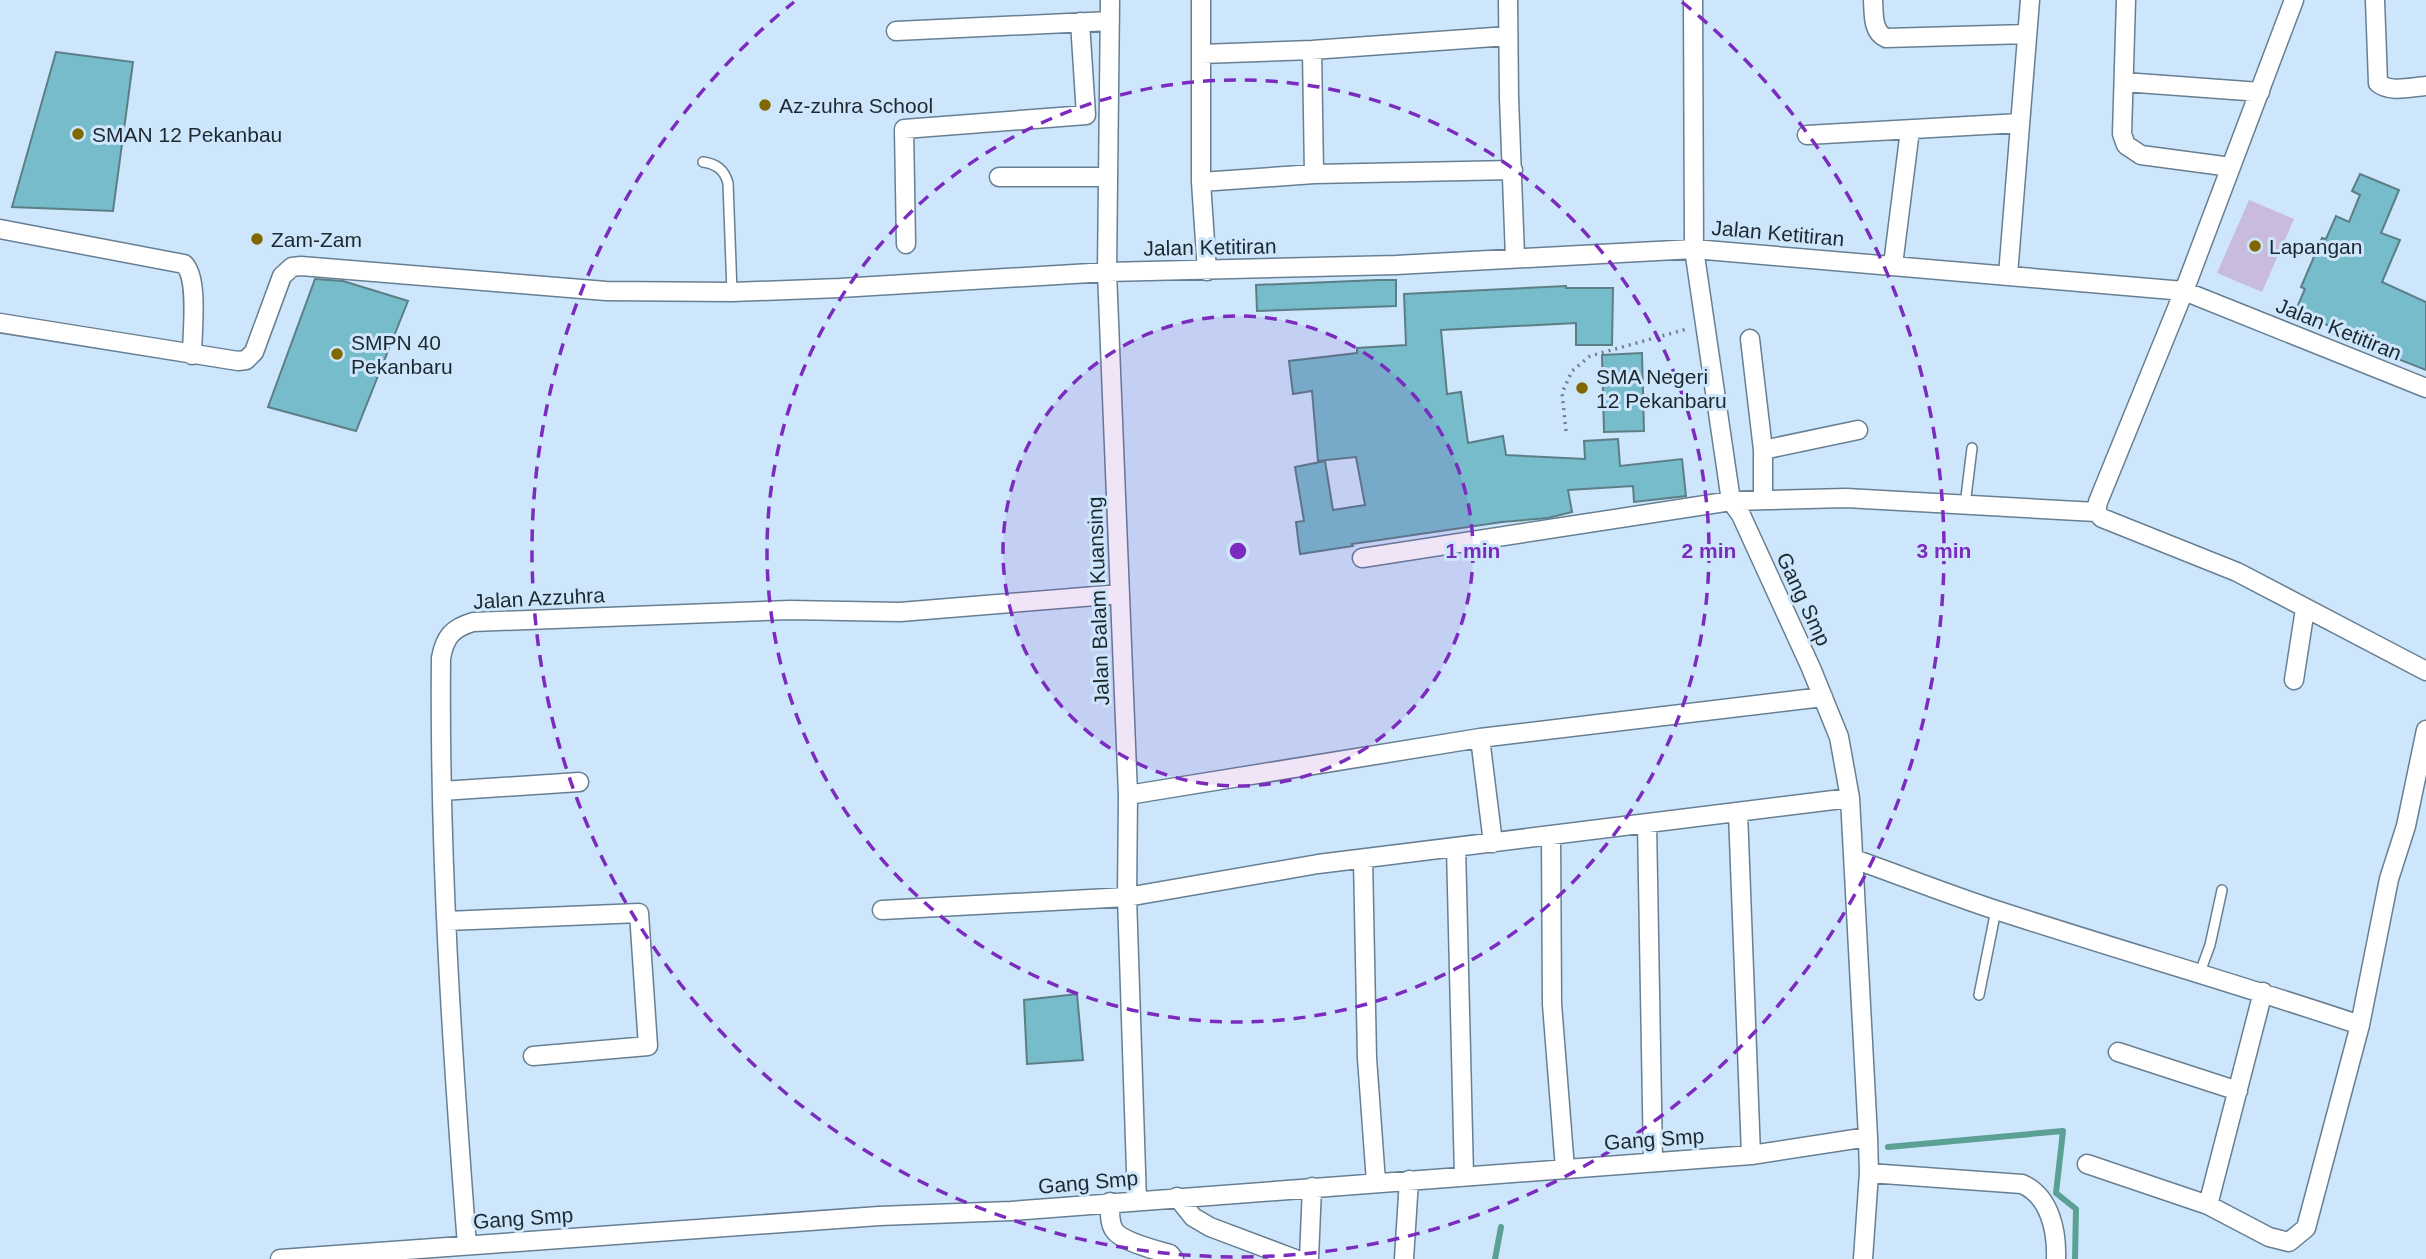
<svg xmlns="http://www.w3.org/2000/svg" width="2426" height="1259" font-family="Arial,sans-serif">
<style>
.green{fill:#c8bbdc}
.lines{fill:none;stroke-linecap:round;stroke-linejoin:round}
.stream{stroke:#5ba095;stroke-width:6}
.building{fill:#76bcca;stroke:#5c7e85;stroke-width:2}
.lane-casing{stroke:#677f92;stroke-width:12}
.street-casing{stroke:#677f92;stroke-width:21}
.path{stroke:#6f808e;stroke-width:3.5;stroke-dasharray:2 5;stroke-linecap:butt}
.lane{stroke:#fff;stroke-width:9}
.street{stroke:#fff;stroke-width:18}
.ring{fill:none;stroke:#7b2cbf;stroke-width:3.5;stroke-dasharray:12 9}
.poi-dot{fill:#816700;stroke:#cde6fb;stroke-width:2.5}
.labels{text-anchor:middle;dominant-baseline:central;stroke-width:6;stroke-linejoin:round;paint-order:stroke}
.poi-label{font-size:21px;fill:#1e282f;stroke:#cde6fb;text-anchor:start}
.street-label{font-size:21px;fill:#1e282f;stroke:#cde6fb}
.centre{fill:#7b2cbf;stroke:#cde6fb;stroke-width:3.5}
.ring-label{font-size:21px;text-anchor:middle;font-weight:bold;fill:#7b2cbf;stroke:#cde6fb;stroke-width:6;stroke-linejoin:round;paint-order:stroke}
</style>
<rect width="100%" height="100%" fill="#cde6fb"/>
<path class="green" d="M2249 200 2294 219 2262 292 2217 273Z"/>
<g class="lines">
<path class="stream" d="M1888 1147 2063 1131 2056 1193 2076 1209 2075 1259
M1495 1259 1501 1227"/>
</g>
<path class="building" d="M56 52 133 62 113 211 12 207Z
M2360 174 2399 190 2381 233 2400 240 2382 282 2426 302V370L2332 333 2335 328 2295 312 2305 289 2301 287 2322 238 2326 239 2336 216 2349 222 2360 195 2352 191Z
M315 279 343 281 408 301 356 431 268 407Z
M1378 280H1396V306L1257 311 1256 285Z
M1566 286V288H1613L1612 345H1576V323L1441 330 1447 394 1461 392 1468 443 1503 436 1506 455 1585 459 1584 441 1618 439 1620 466 1682 459 1686 496 1634 502 1633 486 1568 490 1572 512 1548 518 1502 522 1352 544 1353 546 1300 554 1296 522 1304 521 1295 467 1325 461 1333 510 1365 505 1356 457 1318 461 1312 391 1293 394 1289 361 1357 353V348L1406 345 1404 294Z
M1642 353 1644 431 1604 432 1602 355Z
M1077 994 1083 1060 1027 1064 1024 1000Z"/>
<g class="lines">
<defs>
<path id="lane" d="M703 162C716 164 724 169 728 183L732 292
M1965 505 1972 448
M2199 975 2210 945 2222 890
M1979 995 1996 910"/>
<path id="street" d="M1110 0 1107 272 1128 795 1127 897 1137 1201
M1201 0V182L1207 271
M1508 0 1509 98 1515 257
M1873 0C1874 13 1872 32 1886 38L2027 34
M2126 0 2122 134 2126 145 2141 155 2231 167
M2294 0 2184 291 2098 502 2096 512 2102 518 2237 572 2426 671
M2375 0 2378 83C2390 93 2411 87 2426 86
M896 31 1110 21
M1312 50 1314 174
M1201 54 1312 50 1508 36
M2124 82 2260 92
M1807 135 2020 123
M999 177H1108
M1201 182 1314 174 1513 170
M0 229 184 264C199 278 192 333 192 355
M906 244 904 129 1086 115 1080 22
M1893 265 1910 130
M2008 275 2030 0
M0 323 238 361 246 360 254 352 282 276 292 267 301 266 606 291 732 292 840 288 1107 272 1396 265 1694 249 2184 291 2426 388
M1750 339 1763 450V500
M1763 450 1858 430
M1362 558 1731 501 1846 498 2096 512
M2294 680 2305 609
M1480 738 1493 843
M442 791 579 782
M1128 795 1480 738 1823 697
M1738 812 1751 1155
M1647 823 1653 1162
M1551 835 1552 1004 1565 1169
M1456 847 1464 1176
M1363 859 1367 1058 1376 1182
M1854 859C1902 876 1950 895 1999 911 2119 950 2241 985 2360 1025
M882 910 1127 897 1318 864 1850 798
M447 921 639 913 648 1046 533 1056
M2118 1052 2238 1091
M2087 1164 2208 1205 2269 1237 2289 1242 2306 1228 2360 1025 2389 879 2406 826 2426 730
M1869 1173 2022 1184C2050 1196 2057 1231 2056 1259
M1177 1197 1193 1217 1210 1227 1295 1259
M1110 1202C1110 1211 1109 1222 1114 1230 1122 1242 1156 1250 1170 1254L1174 1259
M2208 1205 2263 992
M467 1245C452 1050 439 854 441 658 445 636 453 628 473 622L790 610 900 612 1120 594
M280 1259 879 1216 1011 1211 1751 1155 1868 1137 1850 798 1839 737 1811 668 1741 515 1731 501 1694 249 1693 0
M1309 1259 1312 1187
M1404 1259 1409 1180
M1863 1259 1869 1173 1868 1137"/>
</defs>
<use href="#lane" class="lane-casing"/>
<use href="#street" class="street-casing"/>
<path class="path" d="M1566 431 1562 393 1572 371 1590 356 1687 329"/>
<use href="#lane" class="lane"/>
<use href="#street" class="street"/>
</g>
<circle cx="1238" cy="551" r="235" fill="#7b2cbf" fill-opacity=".12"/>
<g class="ring">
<circle cx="1238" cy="551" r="235"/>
<circle cx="1238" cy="551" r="471"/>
<path d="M1682 2A706 706 0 1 1 794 2"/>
</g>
<g class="poi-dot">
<circle cx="765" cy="105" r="7"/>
<circle cx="78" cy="134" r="7"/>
<circle cx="257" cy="239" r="7"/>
<circle cx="2255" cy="246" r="7"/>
<circle cx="337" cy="354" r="7"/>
<circle cx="1582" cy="388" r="7"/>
</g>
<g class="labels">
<g class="poi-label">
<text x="779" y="105">Az-zuhra School</text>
<text x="92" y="134">SMAN 12 Pekanbau</text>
<text x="271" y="239">Zam-Zam</text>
<text x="2269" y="246">Lapangan</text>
<text x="351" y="342">SMPN 40<tspan x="351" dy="24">Pekanbaru</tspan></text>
<text x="1596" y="376">SMA Negeri<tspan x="1596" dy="24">12 Pekanbaru</tspan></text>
</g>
<g class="street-label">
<text transform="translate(1778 233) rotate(5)">Jalan Ketitiran</text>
<text transform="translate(1210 247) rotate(-1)">Jalan Ketitiran</text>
<text transform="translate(2339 329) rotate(22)">Jalan Ketitiran</text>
<text transform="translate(539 598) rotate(-3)">Jalan Azzuhra</text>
<text transform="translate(1804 599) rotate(65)">Gang Smp</text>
<text transform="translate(1098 601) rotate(-92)">Jalan Balam Kuansing</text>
<text transform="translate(1654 1139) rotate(-4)">Gang Smp</text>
<text transform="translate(1088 1182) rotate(-5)">Gang Smp</text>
<text transform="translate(523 1218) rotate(-4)">Gang Smp</text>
</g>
</g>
<circle cx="1238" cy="551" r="10" class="centre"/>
<g class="ring-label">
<text x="1473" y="558">1 min</text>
<text x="1709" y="558">2 min</text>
<text x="1944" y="558">3 min</text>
</g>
</svg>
